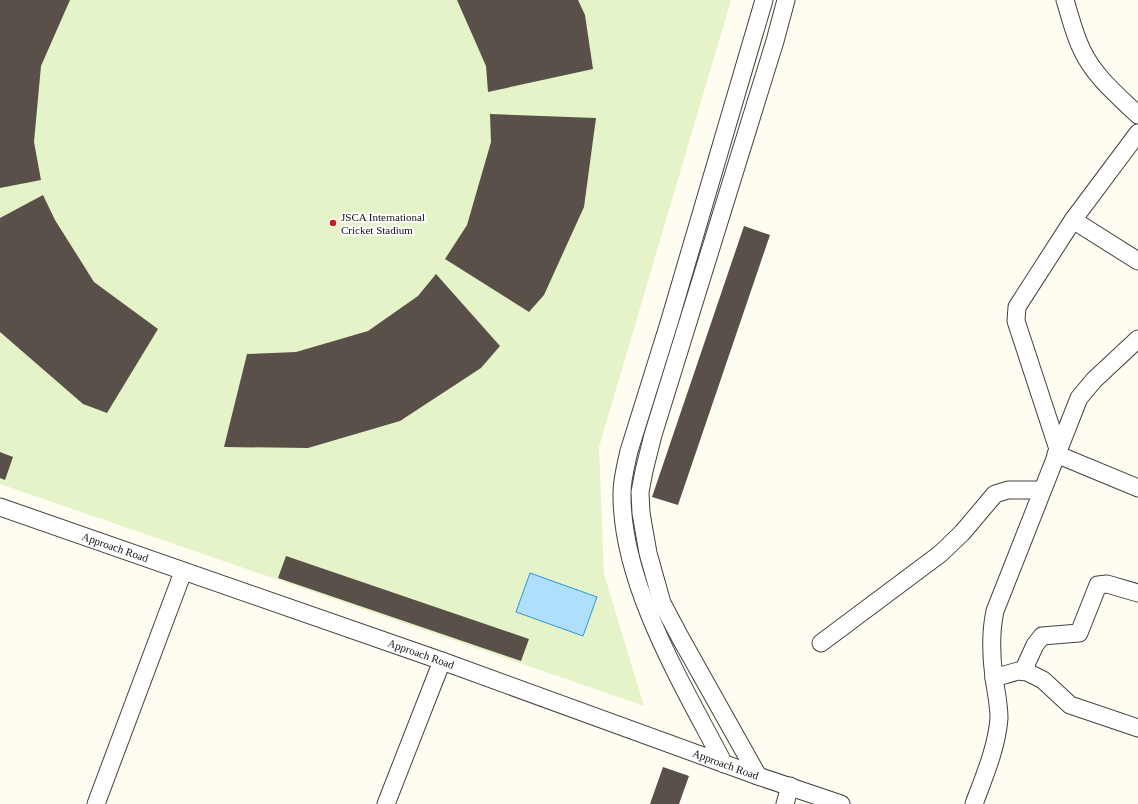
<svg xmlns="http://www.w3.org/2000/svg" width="1138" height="804" font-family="Georgia,serif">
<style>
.pitch{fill:#e5f4c8}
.water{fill:#afdffc;stroke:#2f95db}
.building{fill:#59504a}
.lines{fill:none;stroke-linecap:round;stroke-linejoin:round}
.minor-casing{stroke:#424242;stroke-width:19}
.minor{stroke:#fff;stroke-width:17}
.poi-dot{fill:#ce181f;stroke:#fff;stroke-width:1.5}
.labels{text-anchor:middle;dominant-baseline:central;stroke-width:4;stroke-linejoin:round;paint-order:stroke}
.poi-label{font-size:11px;fill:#0f0f0f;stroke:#fff;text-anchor:start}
.street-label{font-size:11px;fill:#0f0f0f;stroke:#fff}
</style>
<rect width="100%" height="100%" fill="#fffcf1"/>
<path class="pitch" d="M0 0H731L599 447 604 574 644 706 0 484Z"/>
<path class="water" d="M530 573 597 597 583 636 516 612Z"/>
<path class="building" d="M0 0H70L41 66 34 142 41 180 0 188Z
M457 0H578L585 15 593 69 488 92 486 66Z
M490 114 596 118 584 207 544 295 529 312 445 259 467 225 491 142Z
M43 195 55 220 94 282 158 329 107 413 83 404 0 332V218Z
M744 226 770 235 678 505 652 497Z
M436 274 500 346 481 368 400 421 308 448 224 447 247 354 296 352 368 331 418 296Z
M0 452 13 457 5 480 0 478Z
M286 556 529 639 521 661 278 578Z
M663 767 689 776 679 804H650Z"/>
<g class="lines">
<defs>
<g id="minor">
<path d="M1065 0C1070 16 1074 34 1082 50 1094 76 1117 95 1138 115"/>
<path d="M1073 220 1138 261"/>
<path d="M1058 449 1016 321 1017 307 1073 220 1138 133"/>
<path d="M1056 454 1138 488"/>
<path id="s1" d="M0 507 442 661 758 776 841 804"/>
<path d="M821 643 940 554 962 533 995 494 1008 490H1042"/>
<path d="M1023 671 1035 645 1042 636 1079 633 1098 585 1107 584 1138 593"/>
<path d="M994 678 1018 671 1027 672 1043 680 1070 705 1138 728"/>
<path d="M724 764C683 685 621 584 622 493 622 479 626 465 629 451L669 323 764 0"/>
<path d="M758 776 680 637 662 603 648 553 641 513 640 492 644 471 653 435 775 41 786 0"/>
<path d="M96 804 183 572"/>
<path d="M386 804 442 661"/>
<path d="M785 804 790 786"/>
<path d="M974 804C984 777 997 747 999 718 999 705 996 691 994 678 991 655 990 634 995 611L1079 398 1094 380 1138 339"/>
</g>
</defs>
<use href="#minor" class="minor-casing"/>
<use href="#minor" class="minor"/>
</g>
<circle class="poi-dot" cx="333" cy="223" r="4"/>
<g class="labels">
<g class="poi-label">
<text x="341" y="217">JSCA International<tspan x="341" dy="13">Cricket Stadium</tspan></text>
</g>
<g class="street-label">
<text stroke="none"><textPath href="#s1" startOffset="122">Approach Road</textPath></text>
<text stroke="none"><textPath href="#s1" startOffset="446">Approach Road</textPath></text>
<text stroke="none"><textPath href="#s1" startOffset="770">Approach Road</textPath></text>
</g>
</g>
</svg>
